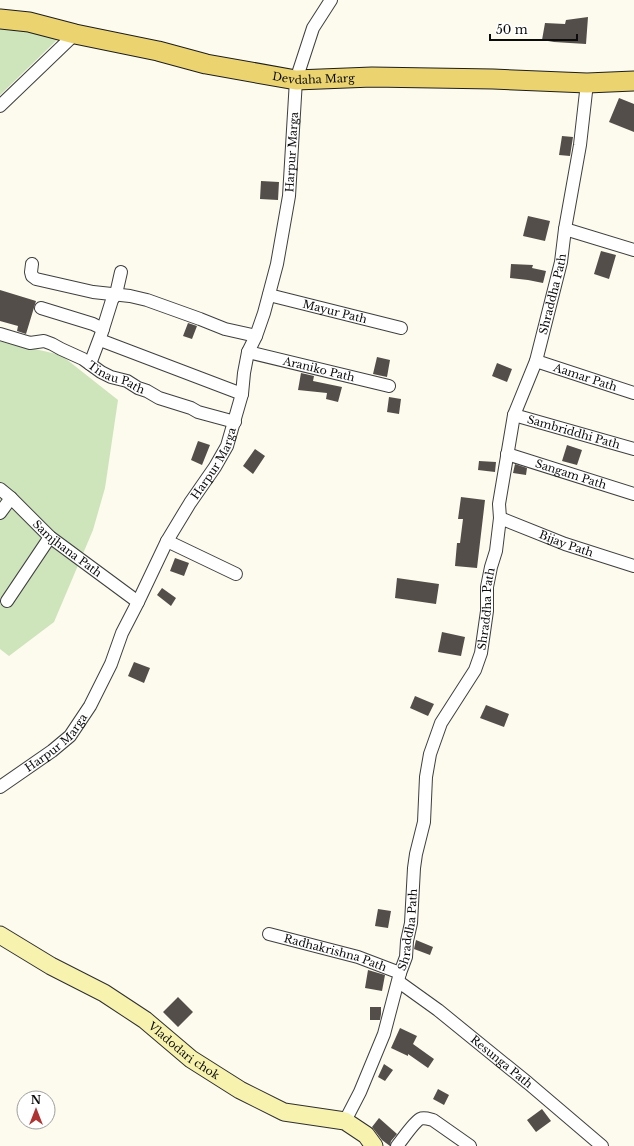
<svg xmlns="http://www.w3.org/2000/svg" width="634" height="1146" font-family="'Libre Baskerville',serif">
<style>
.green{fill:#cee4bb}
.building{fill:#544e4a}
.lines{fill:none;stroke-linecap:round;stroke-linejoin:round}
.street-casing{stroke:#3f3f3f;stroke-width:14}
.secondary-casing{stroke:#2e2e2e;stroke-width:19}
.primary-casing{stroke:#1d1d1d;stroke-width:21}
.street{stroke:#fff;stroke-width:12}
.secondary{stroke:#f7f3af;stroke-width:17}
.primary{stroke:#ebd470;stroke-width:19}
.labels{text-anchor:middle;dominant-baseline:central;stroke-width:4;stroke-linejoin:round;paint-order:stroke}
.street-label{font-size:11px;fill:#0c0c0c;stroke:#fff}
</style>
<rect width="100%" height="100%" fill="#fdfbee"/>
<path class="green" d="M0 26H12L59 38 0 95Z
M0 341 61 355 118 400 105 488 93 530 54 622 9 656 0 649Z"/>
<path class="building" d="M588 17 586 44 554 42 542 40 545 23 565 24 566 20Z
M619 98 634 104V132L609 122Z
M562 136 573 137 570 156 559 155Z
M261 181 279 182 278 200 260 199Z
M528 216 550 221 545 241 523 236Z
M601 251 616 255 609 279 594 274Z
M511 264 533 265 532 268 546 271 543 283 528 280 510 278Z
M0 290 36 301 26 334 17 331 18 326 0 321Z
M188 323 197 326 192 339 183 336Z
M377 357 390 360 387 377 373 374Z
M497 363 512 369 507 382 492 376Z
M301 373 314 376 313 381 342 387 338 402 326 399 327 393 298 390Z
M389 397 401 399 399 414 387 412Z
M198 441 210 445 202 465 191 460Z
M567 445 582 450 577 465 562 461Z
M255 449 265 456 253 474 243 466Z
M479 461 496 462 495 472 478 470Z
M515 464 527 468 526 475 513 473Z
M461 497 485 500 477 568 455 566 457 543H460L463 519H458Z
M175 558 189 563 184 576 170 571Z
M397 578 439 584 436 604 395 598Z
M162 588 176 598 171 606 157 595Z
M442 632 465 637 461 656 438 652Z
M134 662 150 668 144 683 128 676Z
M415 696 434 704 428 716 410 708Z
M486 705 509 714 504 727 480 718Z
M378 909 391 911 388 928 375 926Z
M416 940 433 947 430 955 414 949Z
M368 970 385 975 382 991 365 988Z
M178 997 193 1012 178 1027 163 1012Z
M370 1007H381V1014L380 1020H370Z
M400 1028 417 1036 413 1044 434 1059 428 1068 408 1054V1056L391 1048Z
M384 1064 393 1070 385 1081 378 1077Z
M438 1089 449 1095 444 1105 433 1099Z
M542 1109 551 1121 536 1132 527 1120Z
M379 1118 397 1134 391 1141 390 1146 382 1140 372 1127Z"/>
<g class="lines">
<defs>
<g id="street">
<path d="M0 106 75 34"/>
<path d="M565 229 634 250"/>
<path d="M32 264 31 272 32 276 36 279 93 292 130 296 147 300 200 319 225 329 256 336"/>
<path id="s1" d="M269 295 401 328"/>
<path d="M41 308 93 324 103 329"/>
<path id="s2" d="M0 334 30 343 44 341 52 344 61 349 83 359 101 372 111 377 127 381 138 388 147 391 159 398 191 408 198 412 235 422"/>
<path d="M100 340 242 394"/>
<path id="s3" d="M248 352 389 386"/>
<path id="s4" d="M536 361 634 393"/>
<path d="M90 364 102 332 112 300 116 294 121 272"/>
<path id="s5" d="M514 415 634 449"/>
<path id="s6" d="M507 454 634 494"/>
<path id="s7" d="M0 489 11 498 50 537 138 602"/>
<path d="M0 513 11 498"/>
<path id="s8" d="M500 518 565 544 634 566"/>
<path d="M167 541 236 574"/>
<path d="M7 601 50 537"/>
<path id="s9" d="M0 787 52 751 70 736 90 706 111 664 122 633 138 602 167 541 190 503 215 467 227 446 242 394 244 373 248 352 256 336 264 313 277 264 289 196 296 80 313 28 331 0"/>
<path id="s10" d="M269 934 358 957 400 973"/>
<path id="s11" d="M399 982 438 1010 528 1083 602 1146"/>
<path id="s12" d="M345 1121 360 1092 384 1034 400 973 406 957 407 941 411 923 414 868 416 854 424 822 426 777 430 754 441 723 475 670 481 653 487 611V587L491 567 496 551 500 518 499 504 514 415 536 361 561 262 565 229 580 145 587 83"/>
<path d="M397 1146C402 1140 414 1122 420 1119 424 1117 429 1119 433 1120L470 1146"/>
</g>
<g id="secondary">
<path id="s13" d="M0 935 51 966 104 993 145 1020 191 1059 240 1090 284 1112 345 1121 366 1135 374 1146"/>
</g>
<g id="primary">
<path id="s14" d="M0 19 29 22 75 34 158 51 206 64 296 80 372 77 493 79 587 83 634 81"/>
</g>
</defs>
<use href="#street" class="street-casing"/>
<use href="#secondary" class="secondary-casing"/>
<use href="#primary" class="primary-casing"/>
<use href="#street" class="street"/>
<use href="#secondary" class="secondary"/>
<use href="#primary" class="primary"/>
</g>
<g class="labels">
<g class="street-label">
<text stroke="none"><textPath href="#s14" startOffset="320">Devdaha Marg</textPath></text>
<text stroke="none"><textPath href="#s9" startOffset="720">Harpur Marga</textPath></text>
<text stroke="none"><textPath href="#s12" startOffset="863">Shraddha Path</textPath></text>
<text stroke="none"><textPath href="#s1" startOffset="68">Mayur Path</textPath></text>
<text stroke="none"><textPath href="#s3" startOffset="73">Araniko Path</textPath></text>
<text stroke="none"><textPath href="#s2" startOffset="127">Tinau Path</textPath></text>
<text stroke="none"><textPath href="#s4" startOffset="52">Aamar Path</textPath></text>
<text stroke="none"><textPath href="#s5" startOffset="62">Sambriddhi Path</textPath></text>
<text stroke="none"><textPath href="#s9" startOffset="396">Harpur Marga</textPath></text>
<text stroke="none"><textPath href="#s6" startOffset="67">Sangam Path</textPath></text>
<text stroke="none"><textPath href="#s8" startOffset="71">Bijay Path</textPath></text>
<text stroke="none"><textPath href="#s7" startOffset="90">Samjhana Path</textPath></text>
<text stroke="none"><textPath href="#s12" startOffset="539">Shraddha Path</textPath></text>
<text stroke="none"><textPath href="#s9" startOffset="72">Harpur Marga</textPath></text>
<text stroke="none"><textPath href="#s12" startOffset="203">Shraddha Path</textPath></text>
<text stroke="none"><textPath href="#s10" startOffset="69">Radhakrishna Path</textPath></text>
<text stroke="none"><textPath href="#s13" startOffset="218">Vladodari chok</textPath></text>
<text stroke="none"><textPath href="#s11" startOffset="130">Resunga Path</textPath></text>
</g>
</g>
<g transform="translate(36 1110)"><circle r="19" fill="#ffffff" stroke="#9e9e9e"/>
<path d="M0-3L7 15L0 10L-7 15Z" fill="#ae3433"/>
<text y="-6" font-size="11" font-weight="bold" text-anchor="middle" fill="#0c0c0c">N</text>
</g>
<path d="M490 34v6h87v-6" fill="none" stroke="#0c0c0c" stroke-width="2"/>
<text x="496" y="34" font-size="12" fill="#0c0c0c" stroke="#ffffff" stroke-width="3" paint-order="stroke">50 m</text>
</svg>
